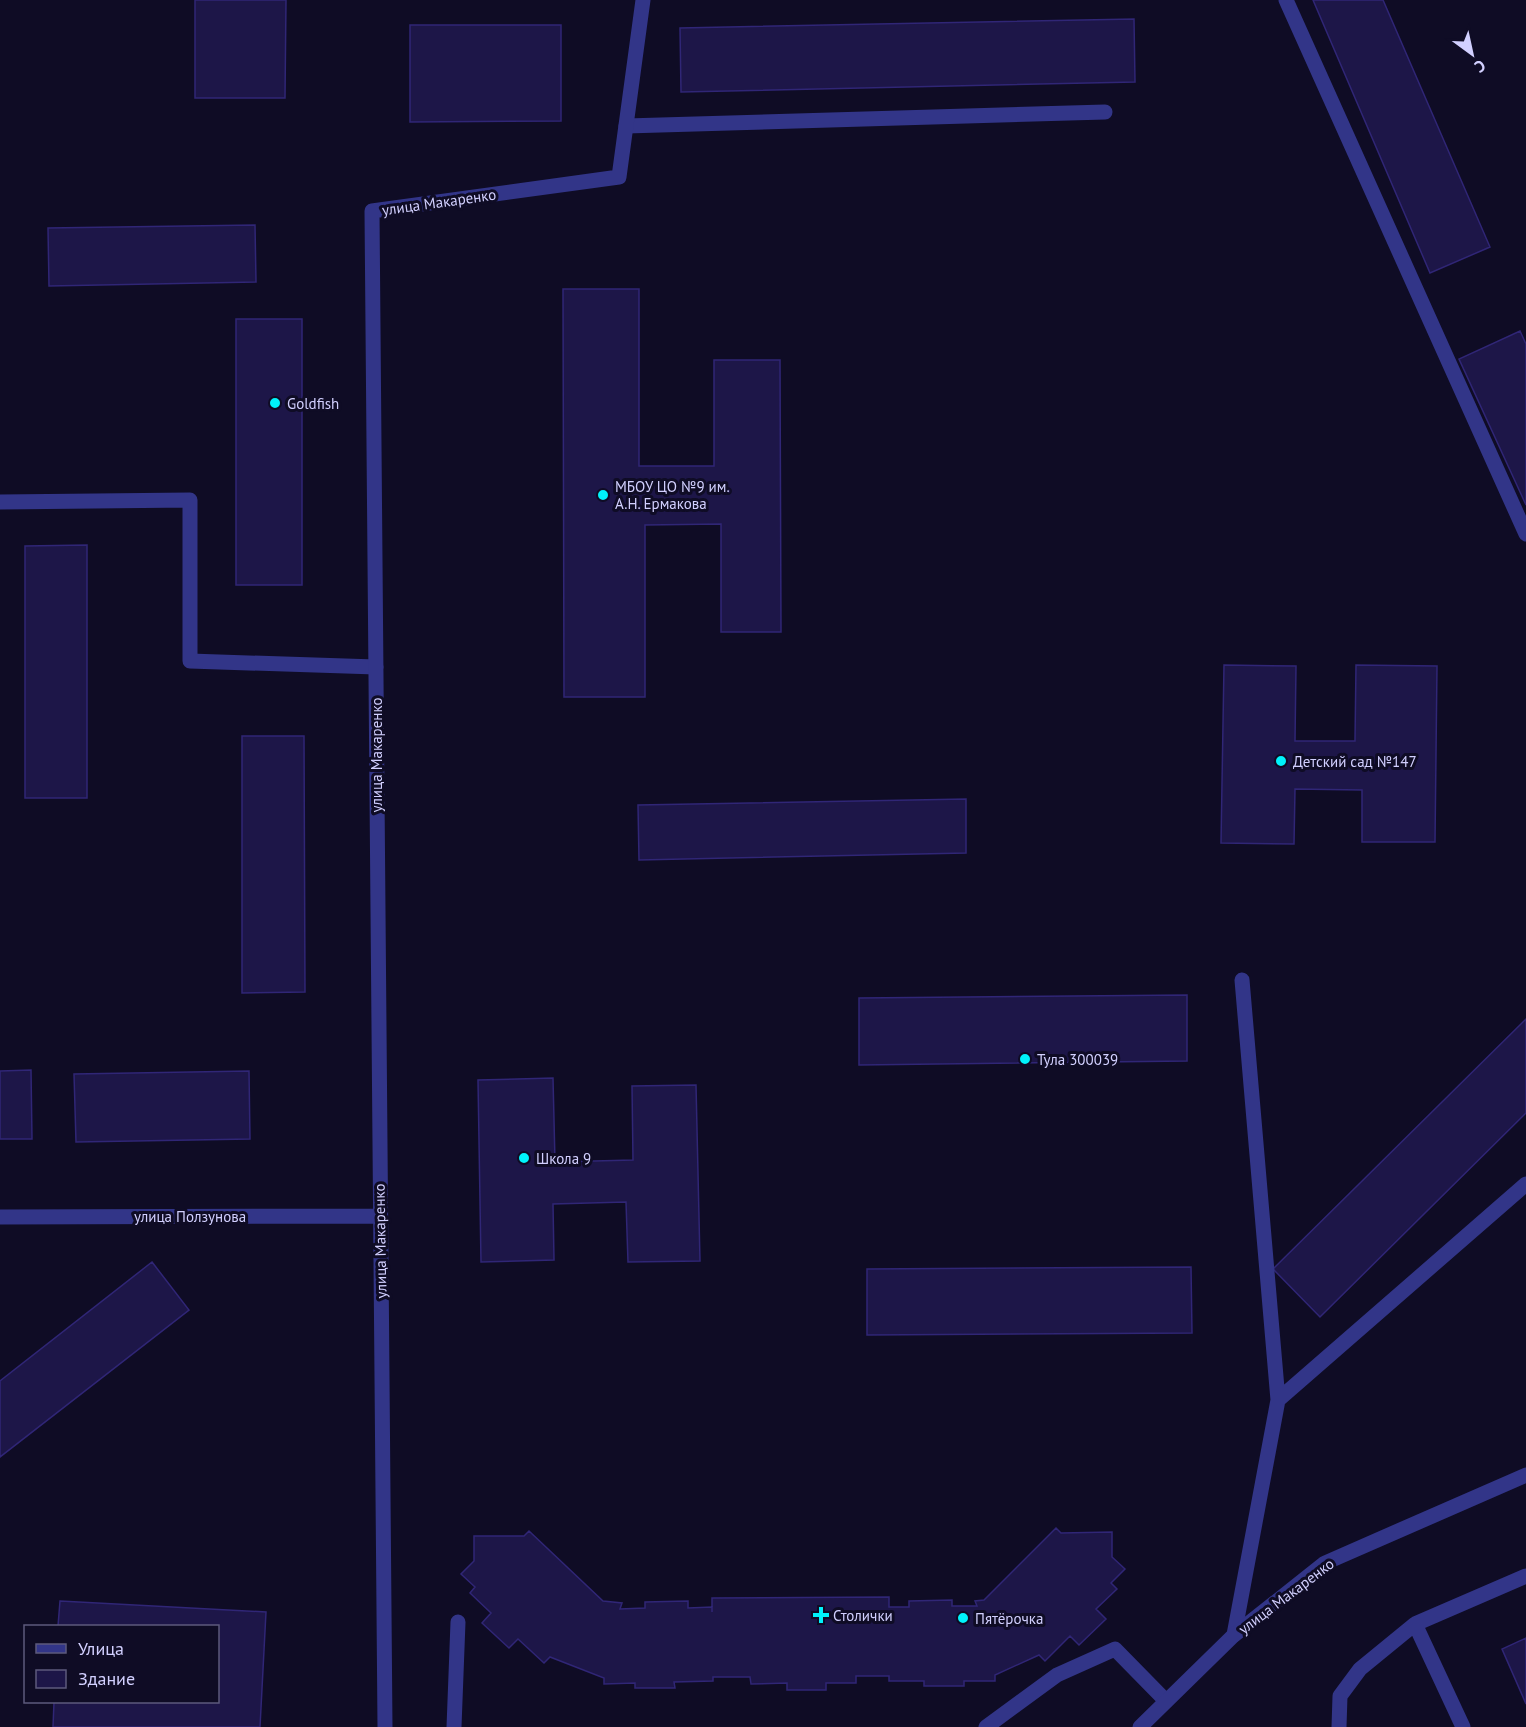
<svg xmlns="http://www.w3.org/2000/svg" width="1526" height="1727" font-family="'PT Sans',sans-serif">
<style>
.building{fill:#1d1648;stroke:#302676;stroke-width:1.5}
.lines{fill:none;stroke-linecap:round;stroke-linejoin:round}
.service{stroke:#323588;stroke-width:15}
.minor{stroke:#323588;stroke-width:15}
.poi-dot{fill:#00f3fb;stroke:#0f0c25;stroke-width:2}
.labels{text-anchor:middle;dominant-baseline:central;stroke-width:6;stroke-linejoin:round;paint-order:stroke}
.street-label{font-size:15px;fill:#d2d0ff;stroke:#0f0c25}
.poi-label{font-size:15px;fill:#d2d0ff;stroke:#0f0c25;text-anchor:start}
</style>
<rect width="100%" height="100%" fill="#0f0c25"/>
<path class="building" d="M195 0H286L285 98H195Z
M1313 0H1383L1490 247 1430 273Z
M1134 19 1135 82 681 92 680 28Z
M410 25H561V121L410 122Z
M255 225 256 282 49 286 48 228Z
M563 289H639V466H714V360H780L781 632H721V524L645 525V697H564Z
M236 319H302V585H236Z
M1520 331 1526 344V505L1459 359Z
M87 545V798H25V546Z
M1224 665 1296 666 1295 741H1355L1356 665 1437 666 1435 842H1362V790L1295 789 1294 844 1221 843Z
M242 736H304L305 992 242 993Z
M966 799V853L639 860 638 805Z
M1187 995V1061L859 1065V998Z
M1526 1019V1113L1320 1317 1273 1269Z
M31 1070 32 1139H0V1071Z
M249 1071 250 1139 76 1142 74 1074Z
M553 1078 555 1162 633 1160 632 1086 696 1085 700 1261 628 1262 626 1202 553 1204 554 1260 481 1262 478 1080Z
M152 1262 189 1310 0 1457V1381Z
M1191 1267 1192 1333 867 1335V1269Z
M1056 1528 1061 1533 1112 1532V1557L1125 1569 1111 1583 1117 1589 1096 1609 1106 1619 1079 1645 1070 1636 1045 1661 1039 1655 995 1675V1681H964V1686H924V1681H889V1676H856V1683H826V1690H787V1683L751 1684 750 1677H713V1681L674 1682 675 1688H635V1683L604 1684V1678L550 1657 544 1663 518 1639 509 1648 482 1623 491 1613 470 1593 475 1587 461 1574 474 1561V1536H524L529 1531 603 1601 622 1603 620 1609 645 1608V1602L688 1601V1608L712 1607V1612V1598L889 1597V1607H909V1601L952 1600V1606H977L975 1601 984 1600Z
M60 1601 266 1612 260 1727H53L54 1702H218V1626H58Z
M1526 1638V1704L1502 1649Z"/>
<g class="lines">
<path class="service" d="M1286 0 1526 534
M626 126 1105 112
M0 502 190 500V661L376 667
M1242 980 1278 1400
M1234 1635 1278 1400 1526 1184
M454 1727 458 1622
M986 1727 1057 1675 1115 1649 1166 1701
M1339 1727 1340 1696 1360 1669 1415 1624
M1463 1727 1415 1624 1526 1576"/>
<path class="minor" d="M0 1217 380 1216
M385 1727 372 211 619 177 643 0
M1140 1727 1234 1635 1325 1563 1526 1475"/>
</g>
<g class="poi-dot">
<circle cx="275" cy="403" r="6"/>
<circle cx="603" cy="495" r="6"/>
<circle cx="1281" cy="761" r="6"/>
<circle cx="1025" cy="1059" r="6"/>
<circle cx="524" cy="1158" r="6"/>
<path d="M818 1606h6v6h6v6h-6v6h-6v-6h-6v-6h6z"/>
<circle cx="963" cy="1618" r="6"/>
</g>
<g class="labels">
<g class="street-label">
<text transform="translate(439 202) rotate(-8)">улица Макаренко</text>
<text transform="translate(376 755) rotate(-90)">улица Макаренко</text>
<text x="190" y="1216">улица Ползунова</text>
<text transform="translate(380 1241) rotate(-91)">улица Макаренко</text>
<text transform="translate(1286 1596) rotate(-37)">улица Макаренко</text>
</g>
<g class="poi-label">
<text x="287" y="403">Goldfish</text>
<text x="615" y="486">МБОУ ЦО №9 им.<tspan x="615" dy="17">А.Н. Ермакова</tspan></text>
<text x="1293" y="761">Детский сад №147</text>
<text x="1037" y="1059">Тула 300039</text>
<text x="536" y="1158">Школа 9</text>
<text x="833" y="1615">Столички</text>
<text x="975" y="1618">Пятёрочка</text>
</g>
</g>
<rect x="24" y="1625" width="195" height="78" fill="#0f0c25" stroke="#5d5a7c" stroke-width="1.5"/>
<rect x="36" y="1644" width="30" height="9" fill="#323588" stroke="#5d5a7c" stroke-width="1.5"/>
<text x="78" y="1655" font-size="18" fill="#d2d0ff">Улица</text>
<rect x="36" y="1670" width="30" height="18" fill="#1d1648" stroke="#5d5a7c" stroke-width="1.5"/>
<text x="78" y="1685" font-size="18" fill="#d2d0ff">Здание</text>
<g transform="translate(1472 54) rotate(147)" stroke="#0f0c25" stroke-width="4.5" paint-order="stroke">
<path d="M0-4.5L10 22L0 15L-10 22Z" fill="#d2d0ff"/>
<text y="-9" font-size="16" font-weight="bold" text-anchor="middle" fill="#d2d0ff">С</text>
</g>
</svg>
